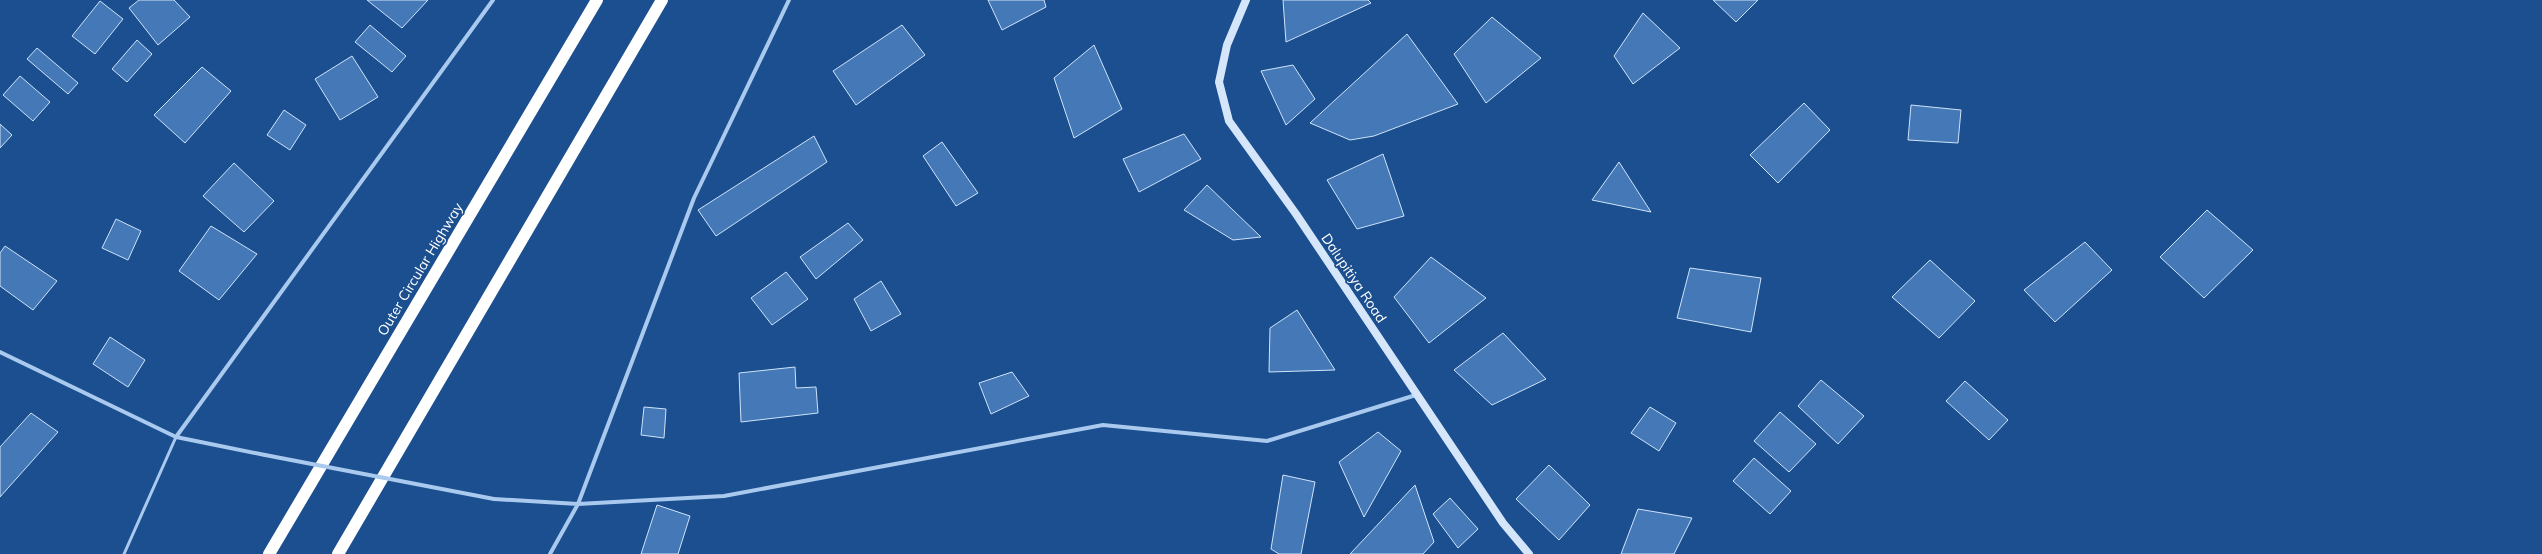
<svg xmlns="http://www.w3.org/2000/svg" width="2542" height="554" font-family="Mulish,sans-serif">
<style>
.building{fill:#4478b7;stroke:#cfe3fa}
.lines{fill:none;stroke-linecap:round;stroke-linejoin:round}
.lane{stroke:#a9c9ee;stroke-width:3}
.street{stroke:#a9c9ee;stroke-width:4}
.secondary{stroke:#d6e6fa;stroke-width:8}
.highway{stroke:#fff;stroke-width:12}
.street-bridge{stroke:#a9c9ee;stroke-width:4}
.labels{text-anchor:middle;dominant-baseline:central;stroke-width:3.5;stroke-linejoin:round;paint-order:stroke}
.street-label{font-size:14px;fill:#fff;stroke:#1b4f8f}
</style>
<rect width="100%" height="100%" fill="#1b4f8f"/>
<path class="building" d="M139 0H174L190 17 158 45 129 8Z
M367 0H428L402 28Z
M988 0H1044L1046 7 1002 30Z
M1283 0H1368L1371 3 1286 42Z
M1713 0H1758L1736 22Z
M100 1 123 19 95 54 72 36Z
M1643 13 1680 48 1633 84 1614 56Z
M1492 17 1541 58 1486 103 1454 54Z
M370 25 406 56 392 72 355 42Z
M902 25 925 55 856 105 833 71Z
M1407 34 1458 104 1374 136 1350 140 1310 123Z
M137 40 152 54 127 82 112 69Z
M1094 45 1122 109 1074 138 1054 78Z
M37 48 78 83 68 94 27 59Z
M352 56 378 97 340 120 315 79Z
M1293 65 1315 99 1286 125 1261 71Z
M202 67 231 91 185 143 154 115Z
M20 76 50 102 33 121 3 95Z
M1804 103 1830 130 1778 183 1750 155Z
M1911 105 1961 110 1958 143 1908 140Z
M284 110 306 125 290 150 267 135Z
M0 124 12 135 0 148Z
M1184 134 1201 159 1139 192 1123 159Z
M814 136 827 162 716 236 698 210Z
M942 142 978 193 956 206 923 156Z
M1383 154 1404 216 1357 229 1327 180Z
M1619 162 1651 212 1592 200Z
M234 163 274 201 244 232 203 196Z
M1207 185 1261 237 1233 240 1184 210Z
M2207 210 2253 250 2204 298 2160 257Z
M116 219 141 231 128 260 102 248Z
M848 223 863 240 816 279 800 257Z
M211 226 257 254 219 300 179 271Z
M2085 242 2112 270 2055 322 2024 290Z
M5 246 57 281 33 310 0 286V253Z
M1431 257 1486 298 1429 343 1394 297Z
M1930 260 1975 301 1939 338 1892 297Z
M1690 268 1761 278 1751 332 1677 318Z
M786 272 808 299 772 325 751 298Z
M881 281 901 314 871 331 854 299Z
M1297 310 1335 370 1269 372 1270 328Z
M1503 333 1546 379 1492 405 1454 370Z
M110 337 145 360 128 387 93 364Z
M795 367 796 388 816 387 818 413 741 422 739 373Z
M1012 372 1029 396 991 414 979 383Z
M1821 380 1864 416 1838 444 1798 406Z
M1965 381 2008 420 1989 440 1946 401Z
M644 407 666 409 664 438 641 435Z
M1650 407 1676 423 1659 451 1631 433Z
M1780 412 1816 444 1789 472 1754 441Z
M31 413 58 432 0 497V447Z
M1378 432 1401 451 1364 517 1339 462Z
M1754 458 1791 491 1770 514 1733 481Z
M1549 465 1590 505 1559 540 1516 499Z
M1283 475 1315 482 1301 554H1279L1271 549Z
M1415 485 1434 542 1423 554H1350Z
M1450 498 1478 529 1458 548 1433 514Z
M657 505 690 516 678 554H641Z
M1638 509 1692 518 1674 554H1621Z"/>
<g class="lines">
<path class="lane" d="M124 554 176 437"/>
<path class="street" d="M0 352 176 437 265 455
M176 437 493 0
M494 499 578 504 724 496 1103 425 1267 441 1416 395
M550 554 578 504 694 198 789 0"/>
<path class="secondary" d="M1246 0 1227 45 1219 82 1229 121 1296 214 1503 523 1529 554"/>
<path class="highway" d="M269 554 597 0
M338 554 662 0"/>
<path class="street-bridge" d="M265 455 494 499"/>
</g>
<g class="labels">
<g class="street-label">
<text transform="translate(420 269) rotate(-59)">Outer Circular Highway</text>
<text transform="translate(1354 278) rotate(56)">Dalupitiya Road</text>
</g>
</g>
</svg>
